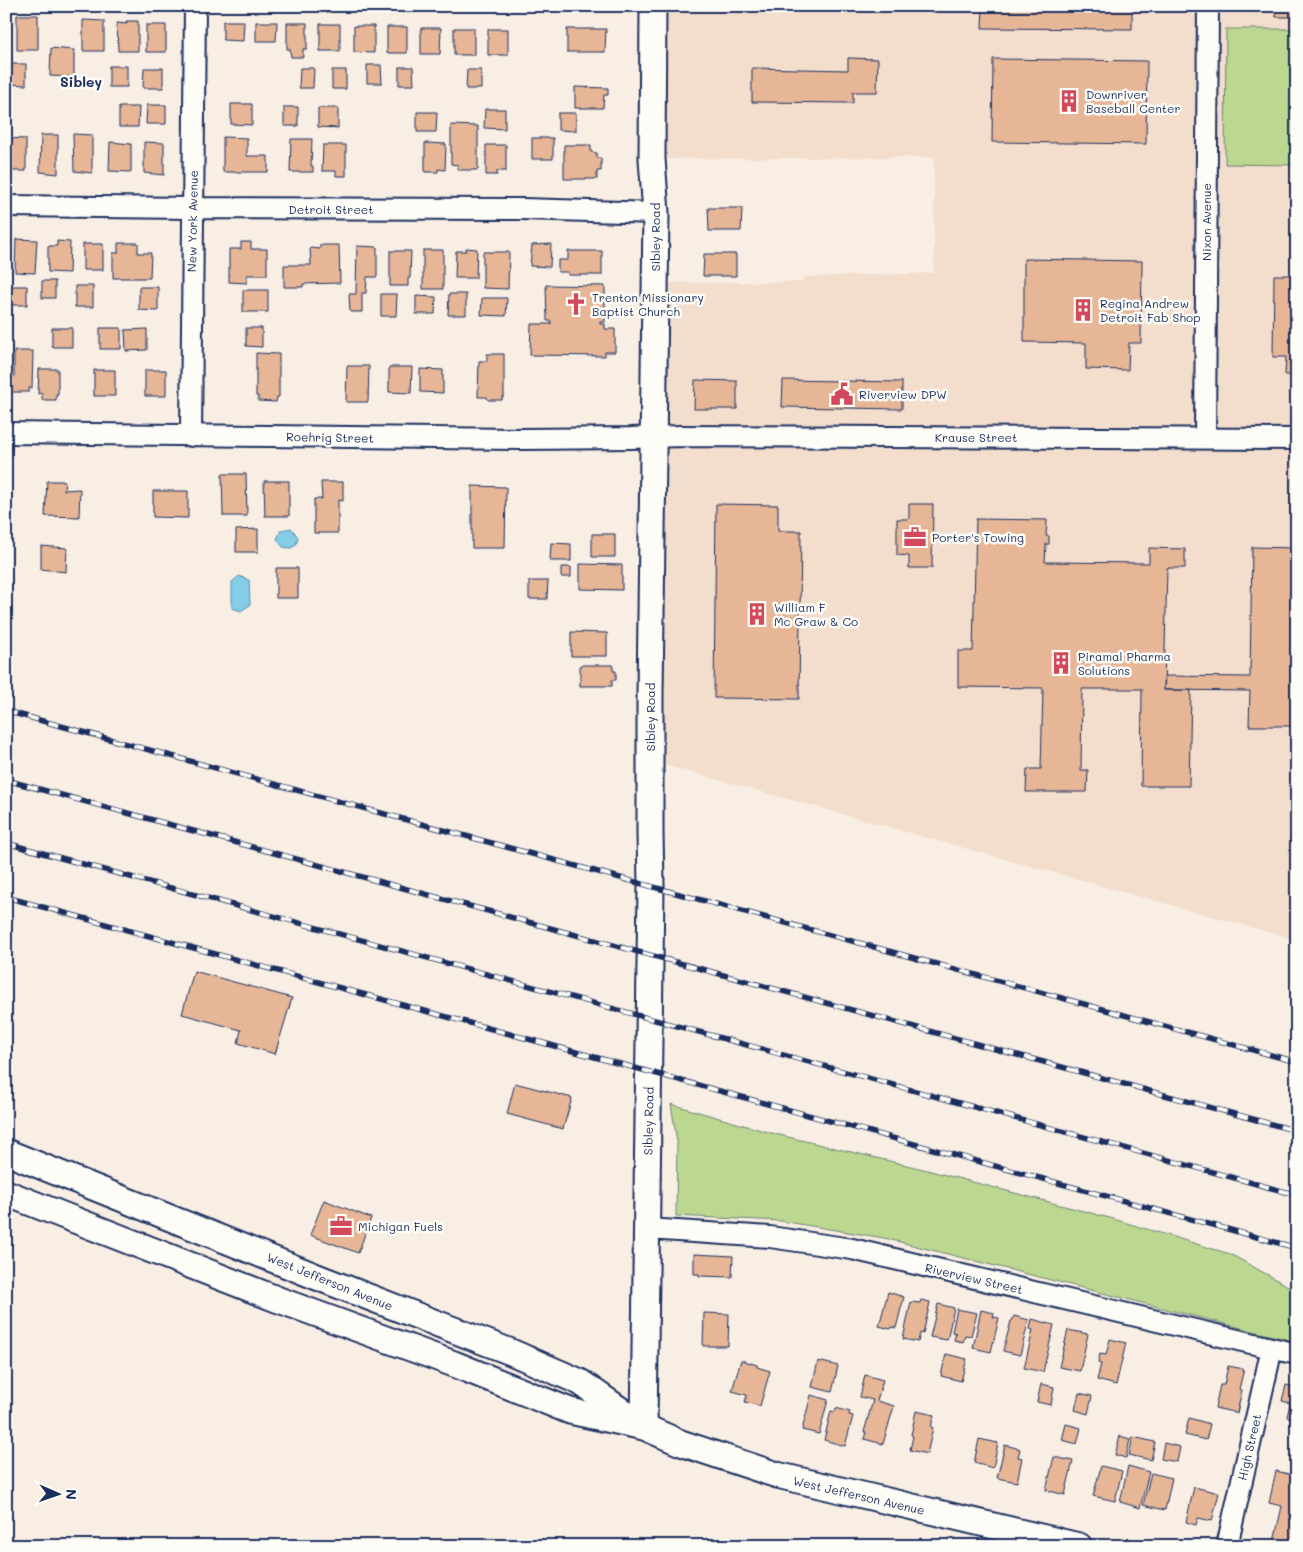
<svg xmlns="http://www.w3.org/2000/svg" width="1303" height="1552" font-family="Mali,sans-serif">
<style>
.built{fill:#f3ddcd}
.green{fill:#bcd78f;stroke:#6c8376}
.water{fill:#85cde6;stroke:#5b8eb0}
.building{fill:#e6b697;stroke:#1b2f5e}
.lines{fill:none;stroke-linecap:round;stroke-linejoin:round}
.minor-casing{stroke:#1b2f5e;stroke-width:24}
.major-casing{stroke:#1b2f5e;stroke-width:29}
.minor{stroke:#fdfcf7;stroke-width:20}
.major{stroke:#fdfcf7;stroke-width:25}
.rail-casing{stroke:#1b2f5e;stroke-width:5.5}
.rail{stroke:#fdfcf7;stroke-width:4;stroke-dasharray:11;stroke-linecap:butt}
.labels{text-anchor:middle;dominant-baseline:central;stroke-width:5;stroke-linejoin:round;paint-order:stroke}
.poi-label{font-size:12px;fill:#1b2f5e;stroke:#fdfcf7;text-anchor:start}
.street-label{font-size:12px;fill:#1b2f5e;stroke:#fdfcf7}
.neighbourhood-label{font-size:14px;font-weight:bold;fill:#1b2f5e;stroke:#fdfcf7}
</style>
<rect width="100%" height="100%" fill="#f8eee4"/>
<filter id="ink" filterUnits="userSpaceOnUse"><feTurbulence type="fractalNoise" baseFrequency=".02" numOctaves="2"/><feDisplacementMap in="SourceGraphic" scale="10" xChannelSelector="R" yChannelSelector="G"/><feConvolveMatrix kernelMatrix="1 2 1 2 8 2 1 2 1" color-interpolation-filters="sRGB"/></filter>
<g filter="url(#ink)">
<path class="built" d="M653 6H735L935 11V6H1297V940L650 761 651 283 803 282V277L934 273V157L652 159Z"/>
<path class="green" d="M1226 29H1297V165L1225 164Z
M671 1104 771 1133 923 1169 1110 1218 1230 1254 1297 1291V1342L884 1238 781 1221 676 1216 677 1142Z"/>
<path class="water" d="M291 528 298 537 296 545 291 548 283 547 277 539 281 530Z
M239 576 249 580 250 605 241 611 232 608V582Z"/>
<path class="building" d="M983 6H1132V29L982 28Z
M1276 6H1297V17H1276Z
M17 15H38V50H17Z
M83 20 104 21V51H83Z
M126 21H138V51H118L117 23 127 24Z
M223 21H244L243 41 223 40Z
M256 22H277L276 41H256Z
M287 23H307V49H303V57H291L290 49H287Z
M320 24H340V51H320Z
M146 25H166V52H146Z
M354 26H374V53L354 52Z
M387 27H407V53H387Z
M421 28H441L440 54H421Z
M454 28H474V55H454Z
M488 29H508V55H488Z
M567 29H606L605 52H567Z
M51 48 74 50V77L50 76Z
M848 58 878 59 877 92H853V103L752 102V68L848 70Z
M993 59 1147 61 1146 144 992 142Z
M9 64H26V85L9 84Z
M367 65H381L382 83H367Z
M109 66H127V87H109Z
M399 67H413L414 85H399Z
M144 68H163V88H143Z
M300 68H314L313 88H299Z
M332 70H346V89H332Z
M467 70H481V89H466Z
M575 87 608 88V95H604L603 108H575Z
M231 104H252V125L231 124Z
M147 105H166V124H146Z
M119 107H139L138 127H119Z
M284 107H298V126H284Z
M318 108H338V128L318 127Z
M485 109H505V129L484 128Z
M417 112H437L436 132H417Z
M558 113H576V131L558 130Z
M451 125 478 126V170H458V165L451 164Z
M73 134 92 135V173L74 171Z
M41 135H58V174L40 172Z
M223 137 247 138V156H268V172H223Z
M7 138 26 139V171H7Z
M532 138H553V159H532Z
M291 139H312L311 166H313V172H290Z
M110 142 131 144V172L109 171Z
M144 142 164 143V175L144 173Z
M425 143 446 144 445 170 438 169V172H425Z
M323 145H346V176H336V171H322Z
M486 145H506V171H497V175H486Z
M564 145H591V152L597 153V158H601V171H597V179H564Z
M708 208H742L741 231H709Z
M16 239 37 240 35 273 15 272Z
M57 241 70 242 69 273 48 272V246H57Z
M241 242H251V249H267V275H247V283L229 282V249H241Z
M118 243H138V253H151L150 278H113V253H118Z
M83 244H103V270H83Z
M551 244 550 267 530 266 532 245Z
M320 245H339L340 283 303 284V287H284V265H311L310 248 320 249Z
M357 246 377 247V277H367L366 293H362V312H350L349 294H356Z
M466 248 477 249 476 278H455L456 251H466Z
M423 250H443V289H423Z
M390 251H411L410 278H408V286H390Z
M568 251H602V275H568V272H558V260H568Z
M483 252H509L508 289 483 288Z
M704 254H736V276H703Z
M1024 259 1142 261 1141 343H1129L1128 370 1086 369V343L1024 342Z
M1274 275H1297V375H1285L1286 357H1273Z
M42 281H55V298H42Z
M546 285 605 286V322H600V324H605V329H615V352H605V356L530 355 531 324H551V321H547Z
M9 286H27V305H8Z
M75 286H93V307H75Z
M139 287H158V311L139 310Z
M243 290H268V312H243Z
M381 294H397L396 316H381Z
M449 294H466V315H448Z
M416 296 436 297 435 314H416Z
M482 298H507L506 316 481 315Z
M52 328H72V347H52Z
M100 328H121V349H100Z
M246 328H262V347L246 346Z
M147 329V350L126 351 125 330Z
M14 351H33L32 388H29V392H8L6 377H14Z
M256 353 279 354V397H277L276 402 258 401V396H256Z
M487 354H504V397H502V400H488L487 397H478L479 361H487Z
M347 366H369L368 402H346Z
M389 367H412L411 393 389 392Z
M39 369H58V394H56V400H42V393L38 394Z
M420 369 443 370V393L420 392Z
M94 370H115V396H94Z
M145 370H166V396H145Z
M695 380 737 381V409H694Z
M783 380 902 382V409L782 407Z
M222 474H246L247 516H223Z
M47 481H65L64 490 80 489 79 517 45 516Z
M264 481H289V516H265Z
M321 482H343V501L338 500V533H314V499H322Z
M472 486 506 487 505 548H472Z
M153 491H188V518L153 517Z
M716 504 778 505V531H801L799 699 714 698Z
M909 504H933L932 568H909V556L897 555V519H909Z
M976 519 1047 520 1046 536H1049V544H1046L1045 562 1149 563V548L1185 549V568H1167L1164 690H1191L1189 786H1141L1142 689H1082L1081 770H1088L1087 792H1026L1027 769H1041L1043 688 958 687V651H973Z
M258 529V552H236V530Z
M592 534H615V557H592Z
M551 543 571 544V561H550Z
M41 546 67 548 66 572 41 569Z
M1252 547 1297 548V726H1249L1250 691 1164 690 1165 676 1250 677Z
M580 564 622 565V590L580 589Z
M561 567H571V577H561Z
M276 568H298V598H276Z
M529 581H548L547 599H529Z
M571 632 607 633V656H571Z
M580 665H613V671H616V680H612V686H580Z
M194 971 292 998 275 1054 238 1043 241 1030 182 1014Z
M515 1083 572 1098 563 1129 507 1114Z
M324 1200 371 1218 358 1253 310 1235Z
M694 1254 733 1256 732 1277 699 1276V1274H694Z
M888 1292 904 1297 896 1328 892 1327 891 1329 879 1326Z
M921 1300 930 1302 923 1334 920 1333 918 1342 903 1339 911 1302 920 1303Z
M938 1304 954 1308 947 1340 930 1337Z
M957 1309 977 1313 971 1336 965 1335 963 1342 954 1340 956 1333 952 1332Z
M981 1310 994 1313 993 1317 999 1318 991 1352 973 1348Z
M704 1313 729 1314 728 1346H703Z
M1014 1316 1029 1320 1020 1355 1003 1351 1011 1321H1012Z
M1032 1319 1054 1325 1043 1372 1024 1368 1033 1330 1030 1329Z
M1068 1330 1088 1334 1080 1371 1059 1367Z
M1110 1339 1126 1343 1116 1385 1097 1380 1101 1364 1098 1363 1100 1354 1106 1355Z
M946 1354 967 1359 961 1381 941 1376Z
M741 1360 757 1365V1367L770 1371 760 1406 745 1402 747 1395 732 1391Z
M818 1361 838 1366 832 1392 812 1387Z
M1228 1366 1244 1369 1239 1389 1242 1390 1237 1413 1215 1408 1220 1385H1224Z
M865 1375 883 1380 877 1401 894 1406 883 1444 864 1439 866 1432H864L873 1400 860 1397Z
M1041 1384 1054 1387 1051 1405 1037 1402Z
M1297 1384V1419L1287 1417 1290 1403 1282 1401 1286 1385 1296 1387Z
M1079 1393 1092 1396 1088 1414 1075 1410Z
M811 1395 828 1400 819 1434 802 1430Z
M836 1408 850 1412 849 1415 853 1416 845 1446 824 1440 831 1411 835 1412Z
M916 1411 934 1415 931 1427 933 1428 927 1454 910 1450 913 1436 911 1435Z
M1189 1418 1210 1424 1206 1440 1185 1435Z
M1066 1424 1081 1428 1077 1444 1062 1440Z
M1120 1436 1130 1439 1126 1458 1115 1455Z
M1133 1437 1155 1442 1151 1460 1129 1455Z
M979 1439 998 1443 993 1468 974 1463Z
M1164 1443 1180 1447 1177 1462 1161 1459Z
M1005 1445 1020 1449 1018 1457 1022 1458 1017 1482 997 1478Z
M1054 1457 1073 1461 1065 1495 1046 1490Z
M1101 1466 1122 1471 1115 1501 1093 1496Z
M1128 1466 1149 1472 1140 1508 1120 1502Z
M1276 1471 1297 1476V1546H1273L1282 1506 1269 1503Z
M1151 1473 1172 1478 1165 1510 1143 1505Z
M1194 1487 1219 1493 1212 1521 1198 1518 1196 1525 1186 1522Z"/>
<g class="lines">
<defs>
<path id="minor" d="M6 206 192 208 523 209 656 213
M6 433 522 439 631 438 679 436 1297 439
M191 436 195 6
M1205 438 1208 6
M647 1229 770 1237 852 1249 1297 1354
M1227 1546 1272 1348"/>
<path id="major" d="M6 1152 322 1279 511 1352 580 1382 636 1421
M6 1193 279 1300 454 1364 570 1411 644 1427 681 1443 777 1475 1079 1546
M644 1427 651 886 650 832V695L656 213 652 159 653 6"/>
</defs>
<use href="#minor" class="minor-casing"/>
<use href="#major" class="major-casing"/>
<use href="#minor" class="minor"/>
<use href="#major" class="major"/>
<defs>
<path id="rail" d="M6 711 1297 1062
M6 780 1297 1131
M6 843 1297 1195
M6 897 1297 1248"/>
</defs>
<use href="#rail" class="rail-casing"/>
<use href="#rail" class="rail"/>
</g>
</g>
<defs>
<symbol id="building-bare" viewBox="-9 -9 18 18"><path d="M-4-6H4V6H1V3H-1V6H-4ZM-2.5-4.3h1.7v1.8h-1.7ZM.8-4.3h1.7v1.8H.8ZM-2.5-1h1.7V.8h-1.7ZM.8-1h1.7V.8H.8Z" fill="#d1495b" stroke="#fdfcf7" stroke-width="2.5" paint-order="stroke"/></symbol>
<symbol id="church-bare" viewBox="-9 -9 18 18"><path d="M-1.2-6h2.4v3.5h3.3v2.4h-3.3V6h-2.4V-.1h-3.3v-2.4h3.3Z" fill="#d1495b" stroke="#fdfcf7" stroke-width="2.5" paint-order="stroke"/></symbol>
<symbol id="civic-bare" viewBox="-9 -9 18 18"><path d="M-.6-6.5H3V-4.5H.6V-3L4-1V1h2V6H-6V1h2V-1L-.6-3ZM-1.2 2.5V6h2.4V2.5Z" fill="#d1495b" stroke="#fdfcf7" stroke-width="2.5" paint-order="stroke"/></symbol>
<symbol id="office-bare" viewBox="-9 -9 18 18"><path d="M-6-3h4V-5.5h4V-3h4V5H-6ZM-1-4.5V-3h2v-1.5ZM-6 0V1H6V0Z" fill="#d1495b" stroke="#fdfcf7" stroke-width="2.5" paint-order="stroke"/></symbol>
</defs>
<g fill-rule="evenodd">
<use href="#building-bare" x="1053" y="85" width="32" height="32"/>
<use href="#church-bare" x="560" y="288" width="32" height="32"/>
<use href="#building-bare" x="1067" y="294" width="32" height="32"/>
<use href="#civic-bare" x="826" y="378" width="32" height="32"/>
<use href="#office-bare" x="899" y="521" width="32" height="32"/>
<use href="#building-bare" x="741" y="598" width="32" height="32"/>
<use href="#building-bare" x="1045" y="647" width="32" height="32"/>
<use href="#office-bare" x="325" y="1210" width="32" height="32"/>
</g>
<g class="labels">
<g class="poi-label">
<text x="1086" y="94">Downriver<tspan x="1086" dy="14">Baseball Center</tspan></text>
<text x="592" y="297">Trenton Missionary<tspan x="592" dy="14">Baptist Church</tspan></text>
<text x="1100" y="303">Regina Andrew<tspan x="1100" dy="14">Detroit Fab Shop</tspan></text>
<text x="859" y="394">Riverview DPW</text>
<text x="932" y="537">Porter's Towing</text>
<text x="774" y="607">William F<tspan x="774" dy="14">Mc Graw &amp; Co</tspan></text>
<text x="1078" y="656">Piramal Pharma<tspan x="1078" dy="14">Solutions</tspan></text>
<text x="358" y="1226">Michigan Fuels</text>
</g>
<g class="street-label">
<text x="331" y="209">Detroit Street</text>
<text transform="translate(192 221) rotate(-89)">New York Avenue</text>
<text transform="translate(1206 222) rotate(-90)">Nixon Avenue</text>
<text transform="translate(655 237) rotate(-90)">Sibley Road</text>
<text transform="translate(330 437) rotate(1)">Roehrig Street</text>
<text x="976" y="437">Krause Street</text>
<text transform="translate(650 717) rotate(-90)">Sibley Road</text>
<text transform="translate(648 1121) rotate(-89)">Sibley Road</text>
<text transform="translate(974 1278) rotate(13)">Riverview Street</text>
<text transform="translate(330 1281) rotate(22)">West Jefferson Avenue</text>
<text transform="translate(1249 1447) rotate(-77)">High Street</text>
<text transform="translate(859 1495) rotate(13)">West Jefferson Avenue</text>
</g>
<g class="neighbourhood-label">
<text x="81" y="81">Sibley</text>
</g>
</g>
<rect width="1303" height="1552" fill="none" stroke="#fdfcf7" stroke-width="25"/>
<rect x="12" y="12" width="1278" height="1527" fill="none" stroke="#1b2f5e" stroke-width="2" filter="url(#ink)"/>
<g transform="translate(58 1494) rotate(92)" stroke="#fdfcf7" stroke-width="4" paint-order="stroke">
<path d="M0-4L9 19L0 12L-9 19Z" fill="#1b2f5e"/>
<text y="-8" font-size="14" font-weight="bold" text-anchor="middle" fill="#1b2f5e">N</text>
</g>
</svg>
